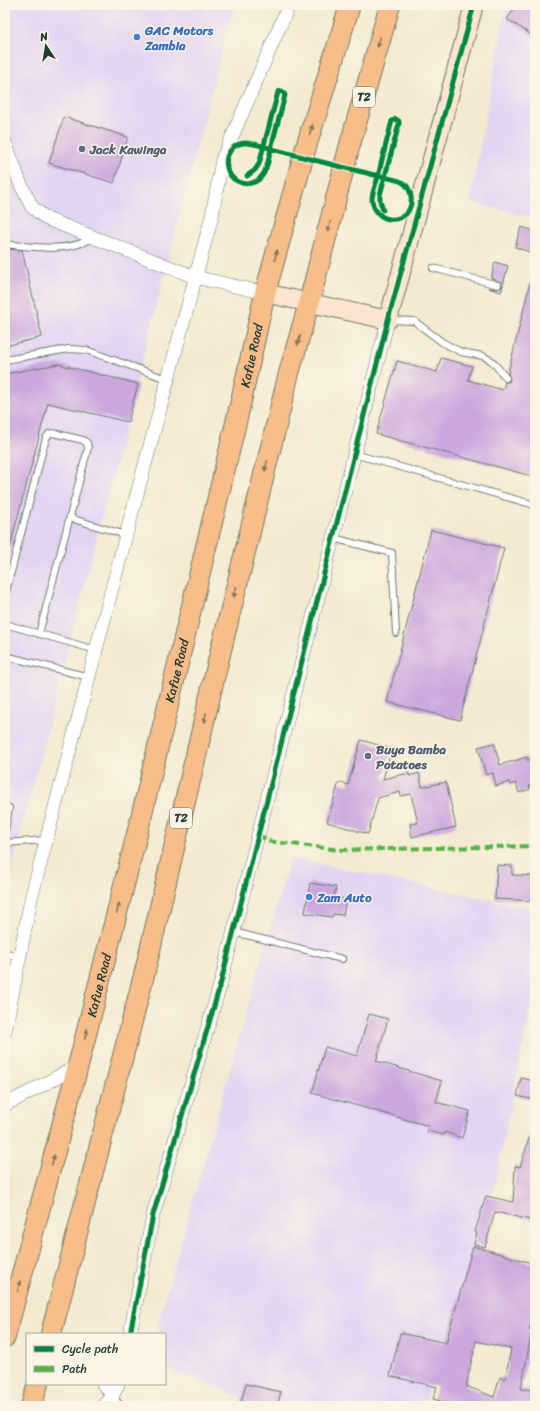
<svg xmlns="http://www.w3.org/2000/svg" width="540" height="1411" font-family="Sriracha,sans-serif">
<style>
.built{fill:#e2d4f3}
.building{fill:#cba7de;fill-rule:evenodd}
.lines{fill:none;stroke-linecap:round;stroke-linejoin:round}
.lane-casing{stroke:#697a6b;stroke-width:8}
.street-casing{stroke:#697a6b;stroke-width:14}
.secondary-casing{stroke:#697a6b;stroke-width:20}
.primary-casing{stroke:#697a6b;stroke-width:22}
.lane{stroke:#fff;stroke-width:6}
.street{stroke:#fff;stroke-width:13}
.secondary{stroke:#fde5d0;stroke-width:18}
.primary{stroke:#f9bd89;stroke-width:20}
.quiet{stroke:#55b346;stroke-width:4;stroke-dasharray:8 4;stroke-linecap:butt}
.cycleway-casing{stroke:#fcf5e5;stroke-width:8}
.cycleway{stroke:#00873e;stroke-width:5}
.oneway{fill:#81775a}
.shop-dot{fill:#3f7fe0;stroke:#fcf5e5;stroke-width:1.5}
.service-dot{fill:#5c6f8a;stroke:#fcf5e5;stroke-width:1.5}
.labels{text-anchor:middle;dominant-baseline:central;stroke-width:3;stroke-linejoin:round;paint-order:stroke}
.shield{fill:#fcf5e5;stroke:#617469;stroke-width:1}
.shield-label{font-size:12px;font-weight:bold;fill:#1f3d34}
.shop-label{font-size:13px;font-weight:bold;fill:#366cbe;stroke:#fcf5e5;text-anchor:start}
.service-label{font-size:13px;font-weight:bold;fill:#4e5e75;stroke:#fcf5e5;text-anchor:start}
.street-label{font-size:13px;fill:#1f3d34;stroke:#fcf5e5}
</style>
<rect width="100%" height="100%" fill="#fcf5e5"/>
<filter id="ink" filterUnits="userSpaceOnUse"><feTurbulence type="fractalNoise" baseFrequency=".025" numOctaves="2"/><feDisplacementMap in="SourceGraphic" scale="8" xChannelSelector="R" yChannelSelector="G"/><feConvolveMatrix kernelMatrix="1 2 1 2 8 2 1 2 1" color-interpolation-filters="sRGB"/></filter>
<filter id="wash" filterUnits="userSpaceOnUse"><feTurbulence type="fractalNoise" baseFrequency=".012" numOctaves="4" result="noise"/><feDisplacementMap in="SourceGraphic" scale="16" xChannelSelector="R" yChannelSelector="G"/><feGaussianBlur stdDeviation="0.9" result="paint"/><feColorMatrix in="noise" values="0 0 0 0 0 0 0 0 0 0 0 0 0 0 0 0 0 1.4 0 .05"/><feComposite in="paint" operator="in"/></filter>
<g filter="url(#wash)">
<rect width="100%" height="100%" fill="#f3ead0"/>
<path class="built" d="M5 5H236L231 15 5 894Z
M506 5H535V218L470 202Z
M290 858 535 909V985L494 1188 424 1406H267L165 1369V1334H155Z"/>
<g id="blocks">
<path class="building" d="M517 5H535V37L507 19Z
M64 117 128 137 114 183 49 163Z
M521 227 535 231V254L515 247Z
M5 249 22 250 42 337 5 346Z
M495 262 508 266 501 292 488 288 499 289 502 286 501 282 491 278Z
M530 283H535V477L376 434 397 361 437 372 441 358 472 366 468 380 503 390 505 382H509L510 379 508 373Z
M58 364 138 384 128 422 48 403 9 550 5 549V374Z
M431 530 504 548 460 720 387 702Z
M361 740 392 749 383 779 409 773V776L419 773 422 787 446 782 456 827 412 837 410 824 418 823 411 794 401 796 400 792 378 798 368 834 327 822 339 782 348 785Z
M494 743 500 765 527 757V760L535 759V786H529L530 789 519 793 516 783 510 785 509 782 496 786 493 773 486 775 478 747Z
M497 865 512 866V875L535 876V901L495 899Z
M310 883 336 887 334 897 346 899 343 915 333 914 332 917 305 913Z
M369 1014 388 1019 376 1061 442 1081 436 1102 470 1111 462 1138 445 1132 444 1135 427 1131 429 1126 312 1093 325 1047 357 1056Z
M521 1078 535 1081V1100L517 1096Z
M532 1129H535V1221L495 1212 485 1247 474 1244 477 1233 475 1232 486 1196 513 1202 515 1166 520 1167Z
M473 1246 535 1264V1309L529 1330H532L521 1389 535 1390V1406H457L433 1399 437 1387 390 1376 400 1333 446 1343ZM476 1341 511 1349 505 1379 500 1377 494 1397 466 1386Z
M246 1384 281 1392 277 1406H240Z"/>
</g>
</g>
<g filter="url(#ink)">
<use href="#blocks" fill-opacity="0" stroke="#697a6b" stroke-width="1"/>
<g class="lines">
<defs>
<path id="lane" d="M5 244C33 247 67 253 93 238
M433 268 498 285
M389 320 414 321 442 342 461 352 483 356 492 361 506 378
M5 360 69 349 86 350 167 379
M354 454 535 505
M70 518 126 535
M333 538 392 553 396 633
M5 595 46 438 49 434 53 433 83 440 87 443 88 448 39 634
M5 624 96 650
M5 656 89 677
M5 829 9 808
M5 843 46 840
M234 932 342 959
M5 951 19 960
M113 1395 120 1406"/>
<path id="street" d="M5 142 21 185 32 207 47 219 195 277 265 293
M5 1031 31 899 126 535 212 216 222 160 289 5
M5 1105 78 1066
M130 1334 153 1215 221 982 388 320
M103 1384 113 1395
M103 1406 113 1395 118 1384"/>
<path id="secondary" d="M265 293 388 320 474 5"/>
<g id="primary">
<path d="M51 1334 145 971 218 662 289 373 309 303 349 148 390 5"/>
<path id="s1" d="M5 1337 78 1066 138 830 239 410 265 293 306 147 350 5"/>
<path d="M31 1406 38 1384"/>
</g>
</defs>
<use href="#lane" class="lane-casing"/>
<use href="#street" class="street-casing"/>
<use href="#secondary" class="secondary-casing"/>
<use href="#primary" class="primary-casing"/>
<use href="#lane" class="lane"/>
<use href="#street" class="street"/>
<use href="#secondary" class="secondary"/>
<use href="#primary" class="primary"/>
<path class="quiet" d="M259 834 267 841 340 850 535 846"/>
<defs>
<path id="cycleway" d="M247 176 255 170 259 164 278 92 282 91 285 95C281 112 276 128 272 145 269 155 268 169 262 176 256 184 245 186 237 181 232 179 228 173 227 167 224 156 232 144 244 143 254 142 266 148 276 150 306 158 336 166 367 173 377 176 393 178 402 182 413 188 414 205 406 214 401 218 395 220 389 219 380 218 373 209 372 200 372 192 376 184 378 177 382 158 387 140 392 121L396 119 399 121V124L380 195V201L383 210
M130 1334 153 1215 221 982 388 320 474 5"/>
</defs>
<use href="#cycleway" class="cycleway-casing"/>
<use href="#cycleway" class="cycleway"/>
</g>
<defs><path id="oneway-solid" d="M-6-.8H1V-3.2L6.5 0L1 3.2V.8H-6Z"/></defs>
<g class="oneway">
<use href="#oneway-solid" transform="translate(379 42) rotate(106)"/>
<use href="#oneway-solid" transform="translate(311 130) rotate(-73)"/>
<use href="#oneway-solid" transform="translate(329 227) rotate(104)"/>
<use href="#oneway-solid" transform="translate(276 255) rotate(-75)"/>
<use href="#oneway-solid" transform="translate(299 340) rotate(106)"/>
<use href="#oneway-solid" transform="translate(266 466) rotate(104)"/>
<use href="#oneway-solid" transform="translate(235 592) rotate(104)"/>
<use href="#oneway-solid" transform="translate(205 718) rotate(103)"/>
<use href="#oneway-solid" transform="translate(118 908) rotate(-76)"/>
<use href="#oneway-solid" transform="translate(86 1034) rotate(-76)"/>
<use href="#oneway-solid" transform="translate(53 1160) rotate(-75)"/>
<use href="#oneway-solid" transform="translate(19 1286) rotate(-75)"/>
</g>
</g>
<g class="shop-dot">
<circle cx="137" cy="37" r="4"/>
<circle cx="309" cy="897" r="4"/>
</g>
<g class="service-dot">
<circle cx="82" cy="149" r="4"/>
<circle cx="368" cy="756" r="4"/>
</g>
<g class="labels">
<g class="shield">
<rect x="353" y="87" width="22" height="20" rx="3"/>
<rect x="170" y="808" width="22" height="20" rx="3"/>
</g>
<g class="shield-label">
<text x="364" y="97">T2</text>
<text x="181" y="818">T2</text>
</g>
<g class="shop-label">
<text x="145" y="30">GAC Motors<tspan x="145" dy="15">Zambia</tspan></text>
<text x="317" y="897">Zam Auto</text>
</g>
<g class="service-label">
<text x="90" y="149">Jack Kawinga</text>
<text x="376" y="749">Buya Bamba<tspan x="376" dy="15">Potatoes</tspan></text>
</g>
<g class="street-label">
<text stroke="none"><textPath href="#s1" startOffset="1012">Kafue Road</textPath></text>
<text stroke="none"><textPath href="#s1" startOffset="688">Kafue Road</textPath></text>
<text stroke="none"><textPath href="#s1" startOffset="364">Kafue Road</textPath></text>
</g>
</g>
<rect width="540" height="1411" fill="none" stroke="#fcf5e5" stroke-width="20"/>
<rect x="26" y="1333" width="140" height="52" fill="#fcf5e5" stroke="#a4ab9e"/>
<rect x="34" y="1346" width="20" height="6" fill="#00873e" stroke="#a4ab9e"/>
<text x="62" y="1353" font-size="12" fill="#1f3d34">Cycle path</text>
<rect x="34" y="1366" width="20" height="6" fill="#55b346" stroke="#a4ab9e"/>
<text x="62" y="1373" font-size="12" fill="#1f3d34">Path</text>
<g transform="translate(46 46) rotate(348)" stroke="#fcf5e5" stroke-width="3" paint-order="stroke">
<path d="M0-3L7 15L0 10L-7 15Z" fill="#1f3d34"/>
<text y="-6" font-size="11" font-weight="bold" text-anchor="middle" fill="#1f3d34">N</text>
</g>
</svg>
